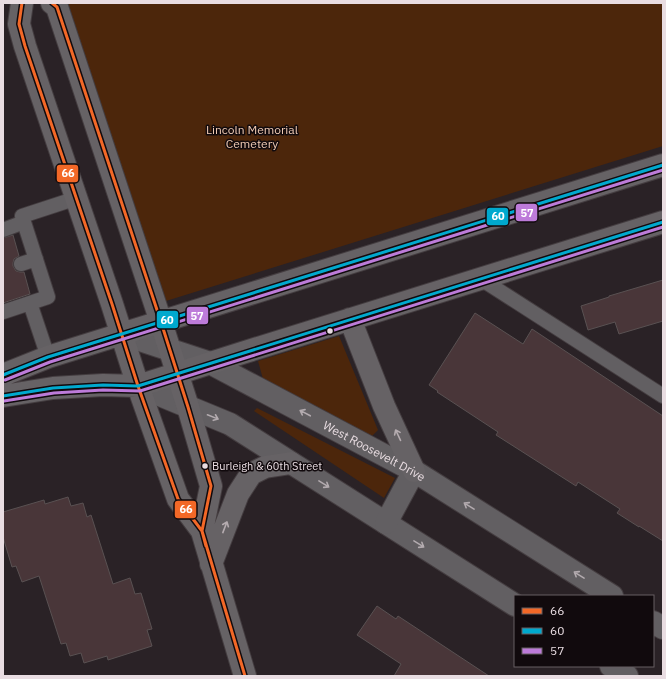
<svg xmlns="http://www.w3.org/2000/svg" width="666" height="679" font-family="'IBM Plex Sans',sans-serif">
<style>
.green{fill:#4c260b}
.building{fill:#493639;stroke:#595152}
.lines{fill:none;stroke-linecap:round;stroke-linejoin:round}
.service-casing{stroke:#443d40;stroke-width:16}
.tertiary-casing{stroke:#443d40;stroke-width:24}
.secondary-casing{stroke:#443d40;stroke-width:24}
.service{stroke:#625f62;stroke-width:14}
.tertiary{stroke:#625f62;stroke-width:22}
.secondary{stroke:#666265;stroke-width:22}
.bus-1-casing{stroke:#110a0d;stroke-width:6}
.bus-2-casing{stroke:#110a0d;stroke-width:6}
.bus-3-casing{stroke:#110a0d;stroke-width:6}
.bus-1{stroke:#f36827;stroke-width:3}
.bus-2{stroke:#00a9ce;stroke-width:3}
.bus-3{stroke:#bd7bd9;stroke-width:3}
.oneway{stroke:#b3abaf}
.oneway2{stroke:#b5acb0}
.bus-dot{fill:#e9dde2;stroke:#110a0d;stroke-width:1.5}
.labels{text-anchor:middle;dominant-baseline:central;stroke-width:3;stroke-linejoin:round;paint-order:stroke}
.bus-label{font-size:11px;fill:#e9dde2;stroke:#110a0d;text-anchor:start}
.park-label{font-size:12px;fill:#f3cdb6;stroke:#110a0d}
.street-label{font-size:12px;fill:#e9dde2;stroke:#110a0d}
.line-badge{stroke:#110a0d;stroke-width:1.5}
.badge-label{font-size:11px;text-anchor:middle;font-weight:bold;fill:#fff}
</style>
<rect width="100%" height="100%" fill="#2a2226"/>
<path class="green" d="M68 3H663V146L166 301Z
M339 336 378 430 372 436 263 379 258 361Z
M257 408 395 478 384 498 254 411Z"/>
<path class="building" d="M13 235 19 256 14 259 13 263V266L16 271 20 272H24L30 294 3 303V238Z
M663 280V321L619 334 615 322 588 330 581 306 609 297V296Z
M475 313 523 344 532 329 663 416V541L639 526V527L617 513 620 509 578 482 576 486 496 435 498 432 437 392 438 391 429 385Z
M68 497 71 506 83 503 87 517 91 515 113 584 130 578 135 594 141 593 152 629 147 630 152 646 108 660 107 656 84 663 81 653 70 656 66 643 61 644 39 576 22 582 16 566 12 567 3 537V512L44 500 45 504Z
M377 606 396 619 398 616 489 676H394L401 664 357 635Z"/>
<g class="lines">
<defs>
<path id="service" d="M3 230 24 222
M21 264 36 259
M481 279 663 396
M3 312 30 303
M48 357 30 303 48 297 22 216 77 198"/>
<g id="tertiary">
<path id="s1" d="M122 334 210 363 414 471 612 596"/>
<path d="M138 386 230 424 515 605"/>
<path d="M386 523 414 471"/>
<path d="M653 622 663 628"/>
<path d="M611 666 627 676"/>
</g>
<path id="secondary" d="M22 3 19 24 25 46 112 304 138 386 178 499 202 531 245 676
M52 3 57 7 161 322 188 407 211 486 202 531
M350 319 384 406 414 471
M3 375 48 357 663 165
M3 396 53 388 103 385 138 386 242 353 663 222
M211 564 238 494 251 474 265 467 291 463"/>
</defs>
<use href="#service" class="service-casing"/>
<use href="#tertiary" class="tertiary-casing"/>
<use href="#secondary" class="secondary-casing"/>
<use href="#service" class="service"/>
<use href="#tertiary" class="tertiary"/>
<use href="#secondary" class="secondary"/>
<defs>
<path id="bus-1" d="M22 3 19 24 25 46 112 304 138 386 178 499 202 531 245 676
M52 3 57 7 161 322 188 407 211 486 202 531 206 546"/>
<path id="bus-2" d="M3 375 48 357 663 165
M3 396 53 388 103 385 138 386 663 222"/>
<path id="bus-3" d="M5 380 50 362 663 170
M4 401 54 393 103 390 140 391 663 227"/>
</defs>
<use href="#bus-1" class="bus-1-casing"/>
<use href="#bus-2" class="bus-2-casing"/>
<use href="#bus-3" class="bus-3-casing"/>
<use href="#bus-1" class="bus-1"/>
<use href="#bus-2" class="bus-2"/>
<use href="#bus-3" class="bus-3"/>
</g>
<defs><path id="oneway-shaft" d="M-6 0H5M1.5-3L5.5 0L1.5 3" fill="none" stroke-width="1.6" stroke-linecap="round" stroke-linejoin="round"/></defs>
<g class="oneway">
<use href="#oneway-shaft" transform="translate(305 413) rotate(-152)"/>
<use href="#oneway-shaft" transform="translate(213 417) rotate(22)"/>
<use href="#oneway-shaft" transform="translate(324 484) rotate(32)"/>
<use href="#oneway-shaft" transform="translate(469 506) rotate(-148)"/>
<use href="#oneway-shaft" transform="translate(419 544) rotate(32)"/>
<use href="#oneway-shaft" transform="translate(579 575) rotate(-148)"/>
</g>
<g class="oneway2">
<use href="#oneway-shaft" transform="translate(398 435) rotate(-115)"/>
<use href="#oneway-shaft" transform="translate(225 527) rotate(-69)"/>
</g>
<g class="bus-dot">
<circle cx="330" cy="331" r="3.5"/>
<circle cx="205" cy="466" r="3.5"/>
</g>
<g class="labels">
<g class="bus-label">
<text x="212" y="466">Burleigh &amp; 60th Street</text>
</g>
<g class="park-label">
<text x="252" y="129">Lincoln Memorial<tspan x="252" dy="14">Cemetery</tspan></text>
</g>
<g class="street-label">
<text stroke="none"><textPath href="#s1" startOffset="279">West Roosevelt Drive</textPath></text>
</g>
</g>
<g class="line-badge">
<rect x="56" y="164" width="23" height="19" rx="4" fill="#f36827"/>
<rect x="515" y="203" width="23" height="19" rx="4" fill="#bd7bd9"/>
<rect x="486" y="207" width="23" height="19" rx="4" fill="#00a9ce"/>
<rect x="186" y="306" width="23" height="19" rx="4" fill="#bd7bd9"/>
<rect x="156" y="310" width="23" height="19" rx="4" fill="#00a9ce"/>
<rect x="174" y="500" width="23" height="19" rx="4" fill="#f36827"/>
</g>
<g class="badge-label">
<text x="68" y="177">66</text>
<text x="527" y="217">57</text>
<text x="498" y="220">60</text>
<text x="197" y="320">57</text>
<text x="167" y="324">60</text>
<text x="186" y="513">66</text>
</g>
<rect width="666" height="679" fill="none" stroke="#e9dde2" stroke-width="8"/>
<rect x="514" y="595" width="140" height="72" fill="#110a0d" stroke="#675e62"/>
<rect x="522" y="608" width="20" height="6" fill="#f36827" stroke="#675e62"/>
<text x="550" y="615" font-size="12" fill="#e9dde2">66</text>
<rect x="522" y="628" width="20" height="6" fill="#00a9ce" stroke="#675e62"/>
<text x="550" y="635" font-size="12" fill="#e9dde2">60</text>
<rect x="522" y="648" width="20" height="6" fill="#bd7bd9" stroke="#675e62"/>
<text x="550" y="655" font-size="12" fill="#e9dde2">57</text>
</svg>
